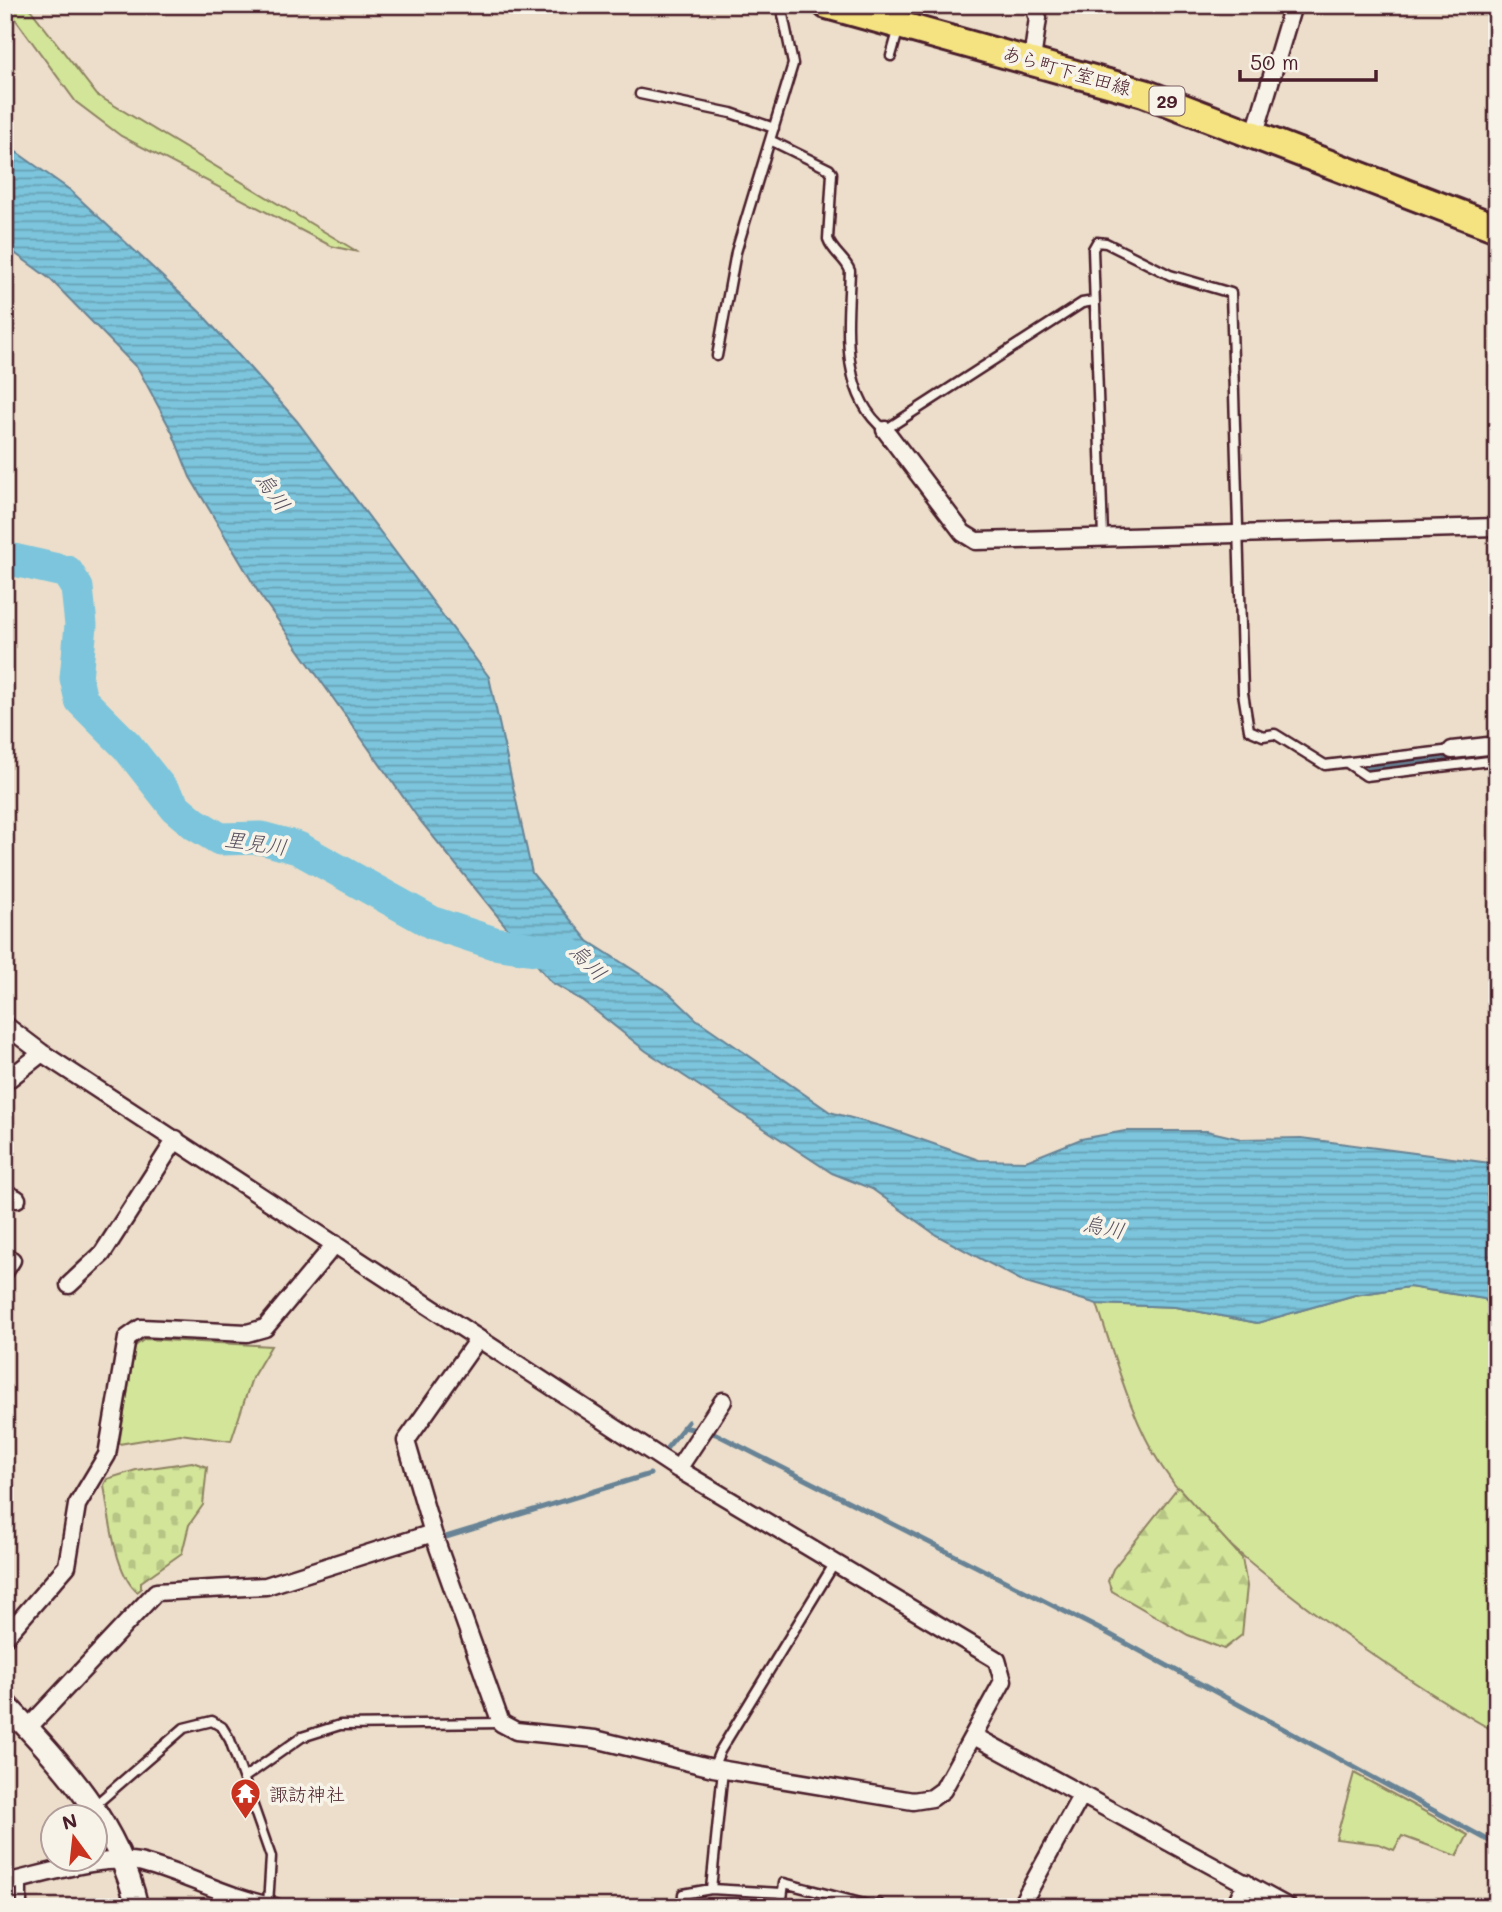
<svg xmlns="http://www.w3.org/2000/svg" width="1502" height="1912" font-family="Mali,'Klee One',sans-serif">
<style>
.green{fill:#d2e599;stroke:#8e8262;stroke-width:2}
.forest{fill:url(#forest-firs);stroke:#8e8262;stroke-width:2}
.cemetery{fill:url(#cemetery-stones);stroke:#8e8262;stroke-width:2}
.water{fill:url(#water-rules);stroke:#678395;stroke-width:2}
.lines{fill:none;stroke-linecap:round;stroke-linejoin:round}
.stream{stroke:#678395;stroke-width:5}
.river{stroke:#7bc5dc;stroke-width:33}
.service-casing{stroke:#4a1f2b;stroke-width:13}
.minor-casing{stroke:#4a1f2b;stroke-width:21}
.tertiary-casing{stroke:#4a1f2b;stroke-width:26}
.primary-casing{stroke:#4a1f2b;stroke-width:32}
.service{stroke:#f7f3e8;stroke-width:8}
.minor{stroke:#f7f3e8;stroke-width:16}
.tertiary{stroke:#f7f3e8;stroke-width:21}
.primary{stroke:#f5e382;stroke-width:26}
.labels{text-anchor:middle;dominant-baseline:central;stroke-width:7;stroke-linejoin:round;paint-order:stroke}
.shield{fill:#f7f3e8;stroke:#7e5f64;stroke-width:2}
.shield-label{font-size:18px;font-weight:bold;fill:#4a1f2b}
.street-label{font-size:19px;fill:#4a1f2b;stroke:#f7f3e8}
.poi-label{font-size:19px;fill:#4a1f2b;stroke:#f7f3e8;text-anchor:start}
.water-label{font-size:21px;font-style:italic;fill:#595160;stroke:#f7f3e8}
</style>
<defs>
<pattern id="forest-firs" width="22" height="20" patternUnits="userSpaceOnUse" patternTransform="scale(1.75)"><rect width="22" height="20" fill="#d2e599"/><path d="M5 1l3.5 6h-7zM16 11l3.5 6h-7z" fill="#b6c484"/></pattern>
<pattern id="cemetery-stones" width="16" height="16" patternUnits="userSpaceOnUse" patternTransform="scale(1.75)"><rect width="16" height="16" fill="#d2e599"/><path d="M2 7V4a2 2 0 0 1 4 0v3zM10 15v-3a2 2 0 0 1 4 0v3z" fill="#b6c484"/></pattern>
<pattern id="water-rules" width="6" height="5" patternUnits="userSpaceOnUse" patternTransform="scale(1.75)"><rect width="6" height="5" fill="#7bc5dc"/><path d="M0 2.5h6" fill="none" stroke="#679fb3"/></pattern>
</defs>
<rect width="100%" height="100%" fill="#ecdeca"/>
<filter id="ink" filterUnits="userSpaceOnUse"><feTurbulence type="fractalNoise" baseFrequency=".0143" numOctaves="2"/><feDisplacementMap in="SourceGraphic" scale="14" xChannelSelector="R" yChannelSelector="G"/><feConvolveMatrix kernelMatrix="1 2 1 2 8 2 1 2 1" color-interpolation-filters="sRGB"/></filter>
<g filter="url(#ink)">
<path class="green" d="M5 5H27L97 95 358 252 331 246 121 136 76 102Z
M1409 1287 1485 1299 1497 1312V1733C1432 1696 1370 1654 1311 1610 1255 1568 1201 1526 1162 1467 1131 1419 1115 1358 1097 1304L1175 1307 1257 1323 1355 1295Z
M145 1339 271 1346 252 1378 231 1441 180 1434 119 1444 135 1346Z
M1354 1773 1468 1835 1457 1856 1402 1836 1394 1850 1379 1844 1336 1839Z"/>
<path class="forest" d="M1178 1487 1242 1558 1247 1586 1242 1635 1224 1649 1188 1635 1112 1591 1108 1581 1113 1569Z"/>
<path class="cemetery" d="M192 1462 207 1467 203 1505 189 1525 182 1553 141 1582V1589L137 1592C114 1572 109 1514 104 1485L107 1479 136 1470Z"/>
<path class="water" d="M5 144 70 190 201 313 297 421 489 677 532 873 588 941 668 992 696 1019 830 1112 891 1129 979 1160 1026 1161 1081 1139 1125 1131H1207L1241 1139 1301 1138 1497 1164V1312L1484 1299 1409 1287 1355 1295 1257 1323 1175 1307 1097 1304 1026 1283 936 1235 872 1189 832 1173 646 1051 583 1001 551 982 418 818 260 595 190 477 172 432 139 370 50 279 5 246Z"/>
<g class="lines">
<path class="stream" d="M1361 768 1497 754
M683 1427 716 1434 1109 1634 1497 1845
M666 1449 688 1422
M446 1537 650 1474"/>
<path class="river" d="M5 558 67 572 77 588 81 625 76 678 81 700 127 746 176 808 195 824 220 839 261 838 298 848 433 923 494 943 569 954"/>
<defs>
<path id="service" d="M891 56 899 28
M640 94 731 113 774 128
M770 140 829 169 832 173 828 239C833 253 846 259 850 271 848 323 839 394 885 430L1082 303 1094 301
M717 356 736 252 793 64 781 5
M1103 537 1093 249 1097 242 1106 243 1170 275 1231 293 1243 693 1249 730 1263 736 1275 734 1325 765 1452 750
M1347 763 1366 776 1497 760
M713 1768 720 1751 836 1561
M245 1777 302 1737 340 1725 501 1723
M94 1806 184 1728 212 1721 222 1727 230 1740 271 1857 268 1905
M22 1879V1907
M711 1889 723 1770
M682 1907 683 1894 711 1889 782 1893
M781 1907 784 1883 872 1906 879 1904"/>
<path id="minor" d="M893 22 900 5
M1032 60 1038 18 1033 5
M1255 133 1293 5
M885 430 963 533 976 541 1497 527
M1452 750 1497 745
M5 1025 42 1053 678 1469 997 1660 1003 1681 943 1790 932 1798 913 1801 713 1768 595 1739 516 1731 501 1723 433 1533 406 1441 478 1339
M5 1082 42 1053
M5 1193 17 1199
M5 1271 12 1260
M69 1285 102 1254 176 1139
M678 1469 723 1401
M5 1637 67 1566 77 1505 107 1455 127 1338 141 1328 247 1333 265 1328 335 1244
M28 1728 156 1592 266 1586 433 1533
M974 1736 1288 1907
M5 1883C44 1875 105 1853 143 1863 188 1875 230 1899 276 1907
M1020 1907 1081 1796
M1234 1907 1246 1883"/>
<path id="tertiary" d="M5 1704C62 1763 119 1825 137 1907"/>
<path id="primary" d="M827 5 1144 93 1497 228"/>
</defs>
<use href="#service" class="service-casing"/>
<use href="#minor" class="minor-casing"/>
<use href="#tertiary" class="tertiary-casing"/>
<use href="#primary" class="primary-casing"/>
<use href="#service" class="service"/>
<use href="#minor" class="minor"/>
<use href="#tertiary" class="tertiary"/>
<use href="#primary" class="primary"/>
</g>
</g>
<defs>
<symbol id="temple-pin" viewBox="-11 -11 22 30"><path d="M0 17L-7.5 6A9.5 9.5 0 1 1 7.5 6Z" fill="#c8321e" stroke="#f7f3e8"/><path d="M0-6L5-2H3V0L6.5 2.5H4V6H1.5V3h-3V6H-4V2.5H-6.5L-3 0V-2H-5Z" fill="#fff"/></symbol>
</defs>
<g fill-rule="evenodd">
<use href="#temple-pin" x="228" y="1776" width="35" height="47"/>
</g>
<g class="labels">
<rect class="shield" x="1149.5" y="86.5" width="35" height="29" rx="5"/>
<g class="shield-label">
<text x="1167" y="101">29</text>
</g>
<g class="street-label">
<text transform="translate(1067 70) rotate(16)">あら町下室田線</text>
</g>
<g class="poi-label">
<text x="269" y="1793">諏訪神社</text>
</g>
<g class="water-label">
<text transform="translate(274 491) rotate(55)">烏川</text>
<text transform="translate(256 842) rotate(8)">里見川</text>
<text transform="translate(589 961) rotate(46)">烏川</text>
<text transform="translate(1104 1226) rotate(12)">烏川</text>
</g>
</g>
<rect width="1502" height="1912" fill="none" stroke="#f7f3e8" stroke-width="28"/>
<rect x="14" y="14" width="1474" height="1884" fill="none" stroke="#4a1f2b" stroke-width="2.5" filter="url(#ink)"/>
<g transform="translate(74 1838) rotate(345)"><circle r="33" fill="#f7f3e8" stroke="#b29e9c" stroke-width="2"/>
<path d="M0-5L12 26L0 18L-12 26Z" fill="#c8321e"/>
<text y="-10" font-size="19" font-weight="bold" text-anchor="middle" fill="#4a1f2b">N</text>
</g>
<path d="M1240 70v10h136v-10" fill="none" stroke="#4a1f2b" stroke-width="3.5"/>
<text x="1250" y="70" font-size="21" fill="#4a1f2b" stroke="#f7f3e8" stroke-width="5" paint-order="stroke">50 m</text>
</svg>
